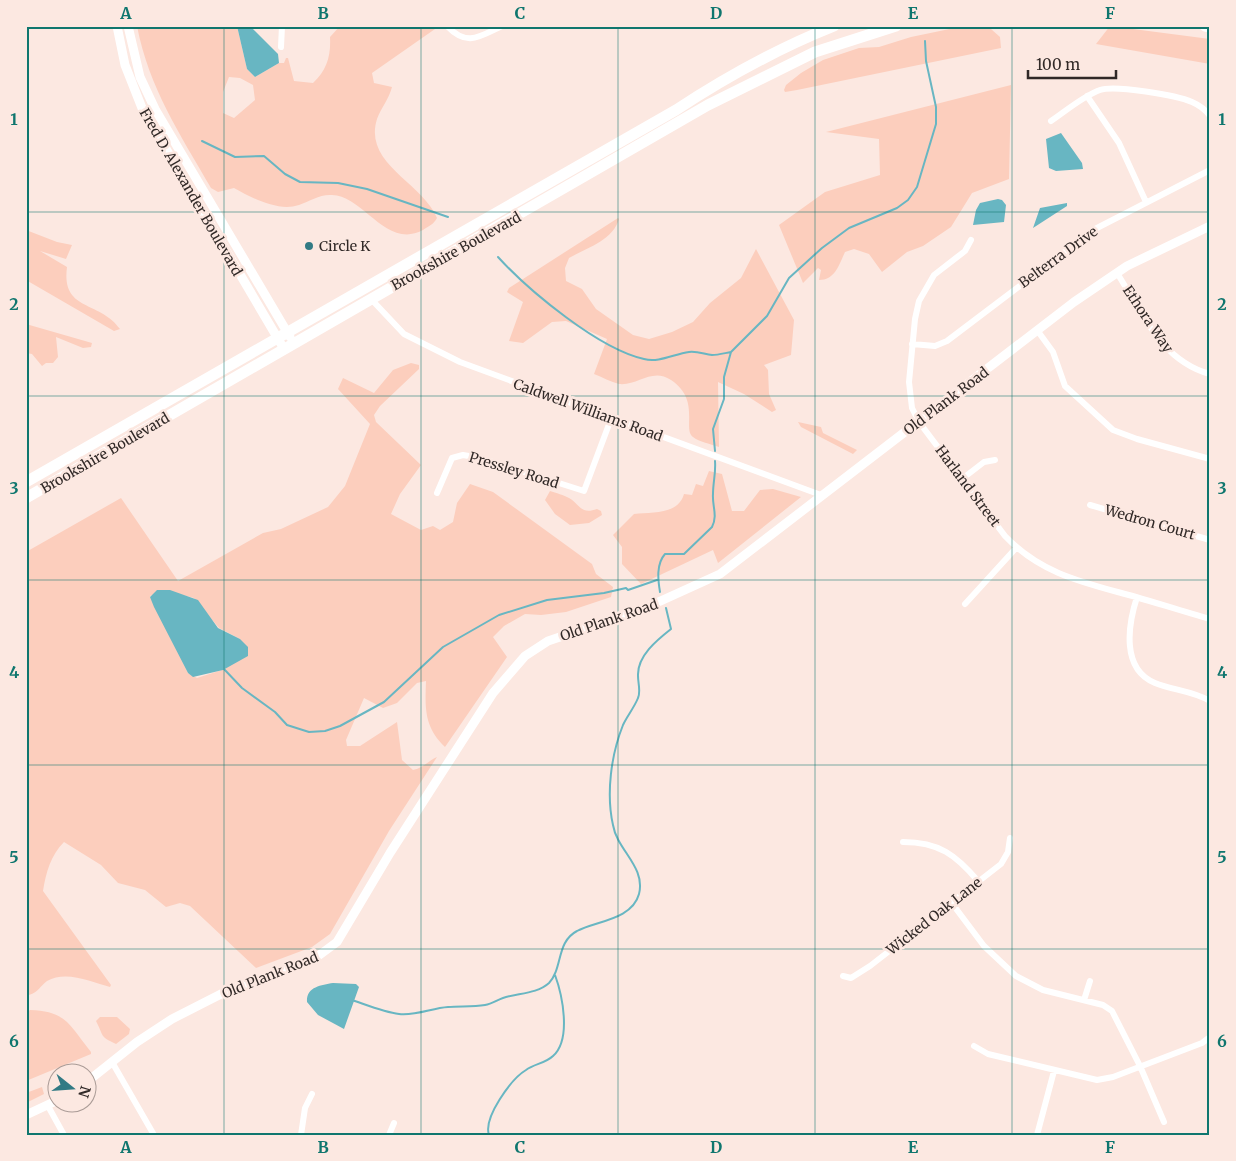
<svg xmlns="http://www.w3.org/2000/svg" width="1236" height="1161" font-family="Merriweather,serif">
<style>
.green{fill:#fccebd;fill-rule:evenodd}
.water{fill:#68b6c2}
.lines{fill:none;stroke-linecap:round;stroke-linejoin:round}
.stream{stroke:#68b6c2;stroke-width:2}
.street{stroke:#fff;stroke-width:6}
.secondary{stroke:#fff;stroke-width:9}
.highway{stroke:#fff;stroke-width:11}
.grid{fill:none;stroke:#0f766e;stroke-width:1;stroke-opacity:0.55}
.poi-dot{fill:#327a84;stroke:#fce8e1;stroke-width:2}
.labels{text-anchor:middle;dominant-baseline:central;stroke-width:5;stroke-linejoin:round;paint-order:stroke}
.street-label{font-size:14px;fill:#312927;stroke:#fce8e1}
.poi-label{font-size:14px;fill:#312927;stroke:#fce8e1;text-anchor:start}
.neatline{fill:none;stroke:#0f766e;stroke-width:2}
.grid-label{font-size:16px;text-anchor:middle;font-weight:bold;fill:#0f766e}
</style>
<rect width="100%" height="100%" fill="#fce8e1"/>
<path class="green" d="M137 26H237L247 69 255 77 279 63H284L286 58H288L294 81 313 83C327 70 331 56 330 37L340 26H433L435 29 372 73 374 83 392 87C389 99 381 108 377 119 363 164 422 182 437 218 434 224 429 226 423 230 386 250 363 195 332 195 320 194 310 201 299 205 278 212 252 198 234 188L218 192 211 188C180 134 149 88 137 26ZM229 77 240 78 253 85 255 100 234 118 223 113V92Z
M964 26 991 29 1000 37 1001 48 797 90 785 92 784 90 786 85 801 73 823 60 859 48 879 47 911 37Z
M1110 26 1210 39V64L1096 44Z
M1011 85 1009 179 972 193 951 227 923 246 907 252 882 272 869 254 854 249 845 252C839 265 835 280 819 280L821 270 818 268 803 283 779 225 825 192 880 175 879 139 826 132Z
M618 218 619 219C613 240 587 248 569 258L565 268 566 281 582 289 596 309 633 335 649 339 672 332 693 322 710 303 741 278 756 249 794 320 791 355 764 365 768 370 769 394 776 410 772 412 744 394 718 382 719 447C711 444 699 442 693 437 682 429 701 400 671 380 652 367 638 386 619 384 611 382 602 377 594 374L607 339 566 321 552 322 523 343 509 341 523 302 507 292 509 288Z
M26 230 57 242 72 245 66 259 40 251 67 267C61 312 100 300 120 329L114 331 26 280Z
M26 324 92 343 91 347 83 348 56 337 58 357 53 363H46L42 366 32 354 26 353Z
M411 363 419 365V369L380 406 374 415 376 422 421 465 400 494 391 514 421 530 433 526 440 530 453 522 457 503 470 484 493 492 592 564 596 574 613 587 611 597 566 612 541 615 525 614 504 626 493 637 507 657 445 747C424 727 425 708 426 681L417 683 397 703 383 708 364 698 346 740 347 746H360L397 722 402 760 413 770C423 768 428 761 437 757L389 831 330 934 312 947 256 968 190 906 180 903 166 907 145 890 118 883 101 865 64 842C51 855 46 872 43 891L111 985 110 987C92 982 66 970 47 981 40 986 39 992 29 995L26 993V552L121 498 178 581 263 533 281 529 328 507 345 486 370 424 338 389 343 378 374 393 393 370ZM164 590 194 598 219 628 240 639 222 670 197 678 188 673 150 596Z
M798 422 821 427 823 433 857 450 853 454 801 427Z
M709 471 722 474 732 511H744L760 490 773 489 801 497 718 563 713 550 641 584 622 564V547L613 535 634 514C652 512 678 515 684 494L692 495 696 484 703 486Z
M550 491C556 493 564 495 569 498 580 504 580 515 597 509L601 511 602 515 589 523 570 525 555 514 545 500Z
M30 1010C67 1011 70 1026 91 1052V1054L26 1081V1013Z
M100 1017H117L130 1029 129 1034 116 1044C99 1036 104 1036 96 1021Z
M42 1087 44 1094 26 1103V1093Z"/>
<path class="water" d="M237 26H250L278 54 279 63 255 77 247 69Z
M1061 133 1082 163 1083 169 1056 171 1049 168 1046 139Z
M998 199 1002 200 1006 205 1004 222 973 225 976 210 980 203Z
M1067 203V206L1033 228 1040 208Z
M157 590H170L198 600 218 628 240 639 248 647V656L223 670 193 677 188 673 154 607 150 597Z
M333 983 356 984 359 987 344 1029 318 1015 307 1002C306 987 321 985 333 983Z"/>
<g class="lines">
<path class="stream" d="M202 141 235 157 264 156 285 174 300 182 338 183 367 189 448 217
M498 257C529 291 599 349 644 359 659 363 674 354 689 352 697 351 704 354 712 355 718 355 725 353 731 352
M715 451 713 429 724 399V377L731 352 767 316 789 278 822 248 849 228 897 208 908 200 917 187 936 124V107L926 61 925 41
M660 592C658 580 656 564 665 554H684L712 527C718 515 712 506 713 494 713 482 716 473 715 461
M223 668 242 688 275 712 287 725 309 732 325 731 340 726 384 702 443 647 499 615 547 600 604 593 626 588 628 590 657 580
M352 1000C367 1005 384 1012 399 1014 416 1016 432 1008 448 1007 460 1006 473 1007 485 1005 492 1004 497 1000 503 998 517 993 537 994 549 983 563 968 556 942 577 931 595 921 632 920 639 894 646 867 617 850 613 825 606 794 611 755 623 725 627 716 634 708 638 698 641 691 638 684 638 676 637 656 657 640 671 629L666 608
M489 1135C483 1118 511 1079 526 1070 534 1064 546 1063 553 1056 572 1039 562 994 555 975"/>
<path class="street" d="M447 26C467 47 479 37 502 26
M281 47 282 26
M1087 96 1119 143 1146 202
M1051 121C1066 111 1083 96 1100 90 1115 85 1176 95 1192 102 1199 105 1205 109 1210 116
M971 240 965 251 934 275 919 301 915 319 909 382 912 408 919 422 1005 536C1042 575 1086 583 1136 597 1160 604 1185 612 1210 619
M1117 273C1142 312 1161 361 1210 374
M371 299 404 334 460 362 821 495
M1037 330 1053 352 1065 386 1113 430 1137 439 1210 459
M912 344 935 346 947 341 1095 229 1210 170
M962 479 984 462 995 460
M437 493 452 458 463 455 480 458 584 491 611 419
M1090 505 1210 540
M1137 597C1128 625 1121 669 1155 683 1172 690 1194 691 1210 701
M965 604 1016 548
M903 842C939 842 956 855 978 881
M951 902 984 946 1016 976 1043 990 1103 1005 1112 1011 1140 1066 1164 1122
M843 976 851 978 870 966 1001 864 1008 852 1010 838
M1084 1000 1090 981
M974 1046 988 1054 1097 1080 1113 1077 1202 1043 1210 1037
M112 1062 154 1135
M48 1106 64 1135
M301 1135 305 1108 312 1094
M389 1135 394 1123
M1037 1135 1054 1071"/>
<path class="secondary" d="M117 26 125 65 142 108 284 349
M128 26 140 77 155 109 290 337
M88 1081 137 1042 172 1019 223 993 314 959 337 942 390 853 493 693 525 656 548 641 643 609 720 574 1074 302 1127 266 1210 226
M26 1115 58 1100"/>
<path class="highway" d="M1205 26 1210 27
M26 482 676 110C726 77 779 48 834 26
M26 498 708 105 815 52 896 26"/>
</g>
<path class="grid" d="M224 26V1135M421 26V1135M618 26V1135M815 26V1135M1012 26V1135M26 212H1210M26 396H1210M26 580H1210M26 765H1210M26 949H1210"/>
<circle class="poi-dot" cx="309" cy="246" r="5"/>
<g class="labels">
<g class="street-label">
<text transform="translate(191 192) rotate(60)">Fred D. Alexander Boulevard</text>
<text transform="translate(456 251) rotate(-29)">Brookshire Boulevard</text>
<text transform="translate(1058 257) rotate(-36)">Belterra Drive</text>
<text transform="translate(1148 319) rotate(56)">Ethora Way</text>
<text transform="translate(946 401) rotate(-37)">Old Plank Road</text>
<text transform="translate(588 410) rotate(20)">Caldwell Williams Road</text>
<text transform="translate(105 453) rotate(-30)">Brookshire Boulevard</text>
<text transform="translate(514 470) rotate(17)">Pressley Road</text>
<text transform="translate(968 486) rotate(53)">Harland Street</text>
<text transform="translate(1150 522) rotate(16)">Wedron Court</text>
<text transform="translate(609 620) rotate(-19)">Old Plank Road</text>
<text transform="translate(934 916) rotate(-38)">Wicked Oak Lane</text>
<text transform="translate(270 975) rotate(-22)">Old Plank Road</text>
</g>
<g class="poi-label">
<text x="319" y="246">Circle K</text>
</g>
</g>
<rect width="1236" height="1161" fill="none" stroke="#fce8e1" stroke-width="55"/>
<g transform="translate(72 1088) rotate(107)"><circle r="24" fill="#fce8e1" stroke="#ab9c97"/>
<path d="M0-4L9 19L0 12L-9 19Z" fill="#327a84"/>
<text y="-8" font-size="14" font-weight="bold" text-anchor="middle" fill="#312927">N</text>
</g>
<path d="M1028 70v8h88v-8" fill="none" stroke="#312927" stroke-width="2.5"/>
<text x="1036" y="70" font-size="15" fill="#312927" stroke="#fce8e1" stroke-width="4" paint-order="stroke">100 m</text>
<rect x="28" y="28" width="1180" height="1106" class="neatline"/>
<g class="grid-label">
<text x="126" y="19">A</text>
<text x="323" y="19">B</text>
<text x="520" y="19">C</text>
<text x="716" y="19">D</text>
<text x="913" y="19">E</text>
<text x="1110" y="19">F</text>
<text x="14" y="125">1</text>
<text x="1222" y="125">1</text>
<text x="14" y="310">2</text>
<text x="1222" y="310">2</text>
<text x="14" y="494">3</text>
<text x="1222" y="494">3</text>
<text x="14" y="678">4</text>
<text x="1222" y="678">4</text>
<text x="14" y="863">5</text>
<text x="1222" y="863">5</text>
<text x="14" y="1047">6</text>
<text x="1222" y="1047">6</text>
<text x="126" y="1153">A</text>
<text x="323" y="1153">B</text>
<text x="520" y="1153">C</text>
<text x="716" y="1153">D</text>
<text x="913" y="1153">E</text>
<text x="1110" y="1153">F</text>
</g>
</svg>
